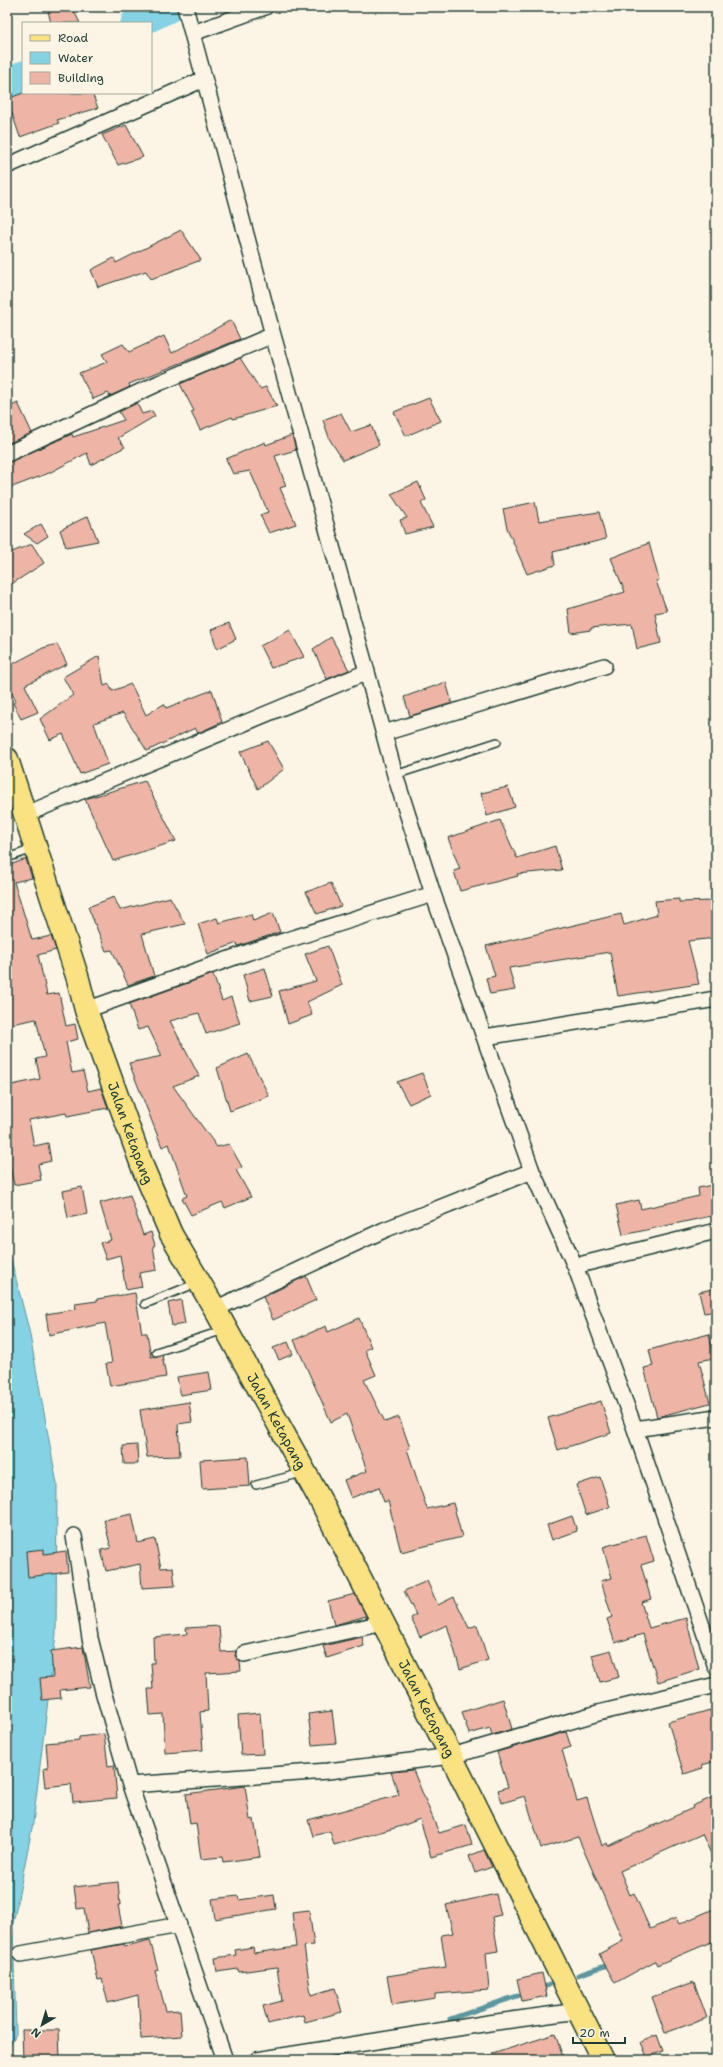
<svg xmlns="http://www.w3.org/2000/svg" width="723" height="2067" font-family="'Shantell Sans',sans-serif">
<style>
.water{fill:#85d2e4;stroke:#5c969e}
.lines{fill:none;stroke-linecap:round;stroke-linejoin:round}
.stream{stroke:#5c969e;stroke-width:5}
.river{stroke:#85d2e4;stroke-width:31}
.building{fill:#eeb5a6;stroke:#1f3d34}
.lane-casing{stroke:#1f3d34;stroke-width:10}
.street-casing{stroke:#1f3d34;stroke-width:18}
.primary-casing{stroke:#1f3d34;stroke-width:25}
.lane{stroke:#fcf5e5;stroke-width:7}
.street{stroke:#fcf5e5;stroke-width:15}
.primary{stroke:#fae181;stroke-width:22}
.labels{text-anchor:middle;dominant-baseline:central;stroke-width:4;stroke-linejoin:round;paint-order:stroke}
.street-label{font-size:14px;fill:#1f3d34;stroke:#fcf5e5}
</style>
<rect width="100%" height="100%" fill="#fcf5e5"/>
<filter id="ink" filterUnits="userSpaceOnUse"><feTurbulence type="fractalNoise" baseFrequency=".025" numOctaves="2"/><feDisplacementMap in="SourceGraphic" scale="8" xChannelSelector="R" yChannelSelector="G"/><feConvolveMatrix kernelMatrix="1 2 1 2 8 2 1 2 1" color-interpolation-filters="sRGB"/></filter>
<g filter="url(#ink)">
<path class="water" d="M7 1244 29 1330 57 1484 56 1634 33 1823 13 1924 16 2034 7 2050Z"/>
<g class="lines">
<path class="stream" d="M578 1975 611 1964
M539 1989 549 1985
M450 2019 526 1993
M330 2060 335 2058"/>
<path class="river" d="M136 23 169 7
M7 84 23 76"/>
</g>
<path class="building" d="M47 7H72L80 23H51Z
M23 93H92L98 108 57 120 59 123 20 137 7 99Z
M126 125 143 157 118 165 102 135Z
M181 230 201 260 151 279 146 271 98 287 91 270 114 258 116 263Z
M231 320 240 339 129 384 130 387 110 396 108 393 93 399 79 373 107 362 102 354 123 344 129 352 164 336 172 353Z
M240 358 260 389 266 387 277 406 233 419 232 417 200 430 191 412 194 411 180 384Z
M429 398 441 421 406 436 394 412Z
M18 403 32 433 7 444V408Z
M137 403 142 414 152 411 155 416 118 438 125 447 91 465 87 453 49 473 7 489V463L72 434 73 437 124 420 119 412Z
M341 413 351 432 371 425 379 445 343 460 330 440 323 420Z
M292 435 296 450 275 456 286 486 280 488 296 524 269 533 260 515 268 512 250 471 233 474 226 459 265 442 266 445Z
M418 482 426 500 421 503 433 527 405 534 400 520 407 518 391 494Z
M535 502 539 521 599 512 606 539 553 552 555 565 527 574 507 528 503 509Z
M88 516 98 541 66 547 60 530Z
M41 524 48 536 37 543 24 534Z
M649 543 659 580 656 581 667 611 655 613 661 643 637 649 632 624 591 628V630L571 633 568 609 625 592 611 558Z
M32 544 44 563 7 587V554Z
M229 623 236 639 217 649 211 630Z
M290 630 304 657 271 668 260 646Z
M331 637 349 670 327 679 313 649Z
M57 644 67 664 25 685 38 712 21 719 13 703 16 701 7 683V667L43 648Z
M99 656 104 686 109 684 112 691 131 684 146 715 164 704 166 708 212 690 222 722 198 733 195 728 147 751 123 713 94 723 108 764 80 774 63 734 50 740 40 719 73 695 63 677Z
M446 682 452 703 410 716 404 697Z
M268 741 284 769 258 789 240 752Z
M145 781 176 841 113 861 85 799Z
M508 787 515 807 487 816 481 793Z
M500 820 517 858 555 846 562 870 517 874 518 876 460 891 454 871 460 869 448 838Z
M26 859 32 878 14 882 32 940 51 936 56 950 38 955 47 995 59 993 66 1026 75 1024 78 1039 66 1042 72 1073 83 1071 88 1091 101 1088 108 1108 67 1116 66 1113 29 1120 34 1146 48 1143 51 1161 38 1164 41 1180 14 1185 7 1153V1107L11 1106 7 1086 40 1079 36 1059 45 1057 36 1019 7 1025V866Z
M331 883 341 906 317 914 306 892Z
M114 897 120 910 170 897 185 924 142 934 154 976 128 985 112 950 106 951 88 907Z
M679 899V902L712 901 716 921V938L688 941 699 984 618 996 610 952 509 968 515 990 490 994 486 978 495 976 486 946 621 914 624 925 657 915 655 901Z
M273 913 280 932 238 946 237 943 208 954 198 924 217 918 219 923 251 914 253 921Z
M328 946 342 985 307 1002 312 1015 288 1024 279 991 316 981 305 954Z
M265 968 273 996 250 1001 243 975Z
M213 974 222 1001 231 997 240 1023 206 1034 199 1013 170 1021 199 1076 173 1086 217 1147 229 1144 242 1167 236 1170 251 1197 225 1208 222 1202 191 1215 182 1198 187 1196 169 1144 162 1147 129 1063 162 1056 148 1027 138 1030 129 1004Z
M248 1054 269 1096 230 1111 217 1068Z
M422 1073 431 1094 409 1104 397 1082Z
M712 1185 716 1202V1215L623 1235 616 1205 639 1200 641 1209 699 1196 698 1188Z
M82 1187 87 1214 68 1218 63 1191Z
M130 1195 143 1235 151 1232 155 1245 153 1246 157 1270 139 1273 142 1287 126 1290 120 1255 106 1259 100 1243 111 1240 100 1203Z
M306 1276 316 1300 273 1320 263 1297Z
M716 1288V1311L704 1313 699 1292Z
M135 1293 142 1333H147L151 1357 162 1355 166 1377 110 1386 106 1364 112 1363 105 1323 49 1335 46 1314 76 1309 75 1304 97 1301V1299Z
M181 1300 185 1324 172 1326 168 1303Z
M359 1318 371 1347 365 1350 376 1375 364 1380 385 1422 399 1417 410 1448 407 1449 427 1509 453 1503 462 1537 401 1552 388 1501 384 1502 379 1487 351 1498 344 1480 367 1471 347 1414 331 1422 294 1340 326 1326 328 1332Z
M709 1334 714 1358 699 1361 710 1403 657 1417 644 1368 653 1366 649 1350Z
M288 1342 293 1354 279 1360 273 1348Z
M209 1372 212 1390 180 1395 177 1377Z
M601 1401 611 1433 558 1450 548 1418Z
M189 1402 192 1422 178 1424 180 1456 147 1457 140 1410Z
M137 1445 138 1464H124L123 1446Z
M248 1457 250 1486 202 1489 200 1460Z
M600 1477 610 1507 586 1515 576 1485Z
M132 1514 138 1543 155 1539 161 1568 173 1567 175 1586 142 1588 140 1564 106 1571 101 1550 111 1548 104 1520Z
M572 1516 577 1531 552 1540 547 1525Z
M646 1535 654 1561 641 1565 651 1599 641 1602 649 1628 686 1618 699 1669 658 1682 643 1634 615 1643 607 1619 612 1617 601 1581 612 1578 603 1547Z
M44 1549V1554L66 1551 68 1572 28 1577 26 1551Z
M427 1581 438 1605 454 1597 469 1628 477 1625 488 1660 460 1669 447 1625 420 1637 411 1618 416 1615 404 1591Z
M355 1594 366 1616 334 1625 328 1601Z
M219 1626 221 1652 236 1651 235 1656 240 1662 241 1671 206 1673 208 1711 200 1712 203 1750 165 1753 163 1714 150 1715 148 1689H153L151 1663H154L153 1637 187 1634 186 1628Z
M362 1637 364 1646 327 1658 323 1646Z
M83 1647 90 1687 60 1690 61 1698 42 1700 40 1678 53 1677 51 1651Z
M611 1650 619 1677 600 1682 592 1655Z
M503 1699 512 1729 492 1735 490 1728 469 1734 462 1712Z
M710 1710 716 1728V1761L702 1765 703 1768 684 1774 668 1722Z
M332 1711 336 1743 312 1745 308 1714Z
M260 1713 263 1754 241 1755 238 1715Z
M566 1732 571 1747 562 1750 577 1801 587 1798 602 1846 607 1843 608 1846 693 1808 692 1806 716 1796V1865L702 1834 620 1871 630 1895 634 1893 650 1929 676 1918 679 1924 716 1908V1940L657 1965 655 1961 615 1983 599 1954 623 1941 578 1837 541 1848 525 1796 502 1803 498 1790 508 1787 497 1752Z
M104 1734 108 1766 114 1765 117 1798 73 1802 71 1784 45 1787 43 1769 48 1768 46 1743 79 1740V1737Z
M413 1770 439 1833 466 1825 472 1845 431 1857 420 1819 402 1826 334 1845 330 1831 313 1836 308 1820 399 1795 391 1772Z
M245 1786 250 1820 254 1819 260 1857 223 1862 222 1857 201 1859 196 1823 190 1824 186 1794Z
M484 1850 492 1867 475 1873 469 1856Z
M118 1882 120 1905H118L122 1926 88 1933 84 1908 77 1909 74 1887Z
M496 1894 501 1915 492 1917 498 1951 486 1953 489 1990 435 1994V1998L392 2005 387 1976 446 1967 441 1935 453 1933 446 1905Z
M274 1895 276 1909 215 1919 212 1899 238 1896 239 1900Z
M309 1910 314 1945 304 1946 311 1995 335 1988 342 2012 305 2022 303 2015 268 2024 263 2006 282 2001 277 1967 239 1972 238 1969 217 1972 215 1958 236 1955 235 1950 253 1947 254 1953 296 1947 292 1912Z
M150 1940 158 1970 155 1971 166 2011 180 2010 182 2036 141 2039 138 1995 108 2003 102 1979 98 1980 91 1950 124 1944 125 1946 130 1945Z
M542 1973 547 1996 522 2001 517 1979Z
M694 1982 707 2018 665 2033 652 1997Z
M22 2030H59L60 2060H23Z
M555 2034 564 2060H487L486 2056Z
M657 2035 663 2051 647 2057 641 2042Z"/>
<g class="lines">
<defs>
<path id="lane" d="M395 775 497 742
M7 858 33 849
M145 1304 197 1283
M156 1352 224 1330
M256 1485 302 1473"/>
<path id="street" d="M185 7 273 335 367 672 395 775 433 894 532 1171 575 1266 635 1429 716 1667
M193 33 265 7
M7 166 204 79
M7 454 159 383 273 335
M384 733 604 666
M24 815 367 672
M86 1010 249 952 433 894
M485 1037 716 999
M575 1266 716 1231
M215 1309 384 1230 532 1171
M635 1429 716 1417
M74 1536 90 1638 103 1691 130 1785
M244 1654 383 1623
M21 1954 179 1925
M225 2060 130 1785 328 1771 452 1756 598 1713 716 1685
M257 2060 489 2023 578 2011"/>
<g id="primary">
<path id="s1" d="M7 759 78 979 86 1010 143 1168 171 1234 215 1309 323 1505 445 1744 603 2060"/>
</g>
</defs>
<use href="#lane" class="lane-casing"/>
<use href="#street" class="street-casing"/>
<use href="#primary" class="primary-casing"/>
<use href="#lane" class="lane"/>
<use href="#street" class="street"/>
<use href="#primary" class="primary"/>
</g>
</g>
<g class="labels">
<g class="street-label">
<text stroke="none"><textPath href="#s1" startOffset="394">Jalan Ketapang</textPath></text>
<text stroke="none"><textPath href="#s1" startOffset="718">Jalan Ketapang</textPath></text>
<text stroke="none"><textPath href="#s1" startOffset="1042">Jalan Ketapang</textPath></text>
</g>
</g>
<rect width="723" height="2067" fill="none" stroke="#fcf5e5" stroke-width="24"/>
<rect x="12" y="12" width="699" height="2043" fill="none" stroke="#1f3d34" stroke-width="1.5" filter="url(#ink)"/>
<rect x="22" y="22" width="130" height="72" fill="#fcf5e5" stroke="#a4ab9e"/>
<rect x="30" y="35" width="20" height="6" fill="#fae181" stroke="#a4ab9e"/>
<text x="58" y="42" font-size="12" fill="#1f3d34">Road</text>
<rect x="30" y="52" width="20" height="12" fill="#85d2e4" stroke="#a4ab9e"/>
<text x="58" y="62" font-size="12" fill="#1f3d34">Water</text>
<rect x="30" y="72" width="20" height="12" fill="#eeb5a6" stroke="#a4ab9e"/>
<text x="58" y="82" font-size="12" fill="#1f3d34">Building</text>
<g transform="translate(42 2025) rotate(218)" stroke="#fcf5e5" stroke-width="3" paint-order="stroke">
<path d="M0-3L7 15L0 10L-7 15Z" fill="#1f3d34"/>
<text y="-6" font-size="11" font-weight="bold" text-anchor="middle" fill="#1f3d34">N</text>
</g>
<path d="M573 2037v6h52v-6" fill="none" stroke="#1f3d34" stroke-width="2"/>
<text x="579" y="2037" font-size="12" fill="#1f3d34" stroke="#fcf5e5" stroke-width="3" paint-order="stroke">20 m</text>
</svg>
